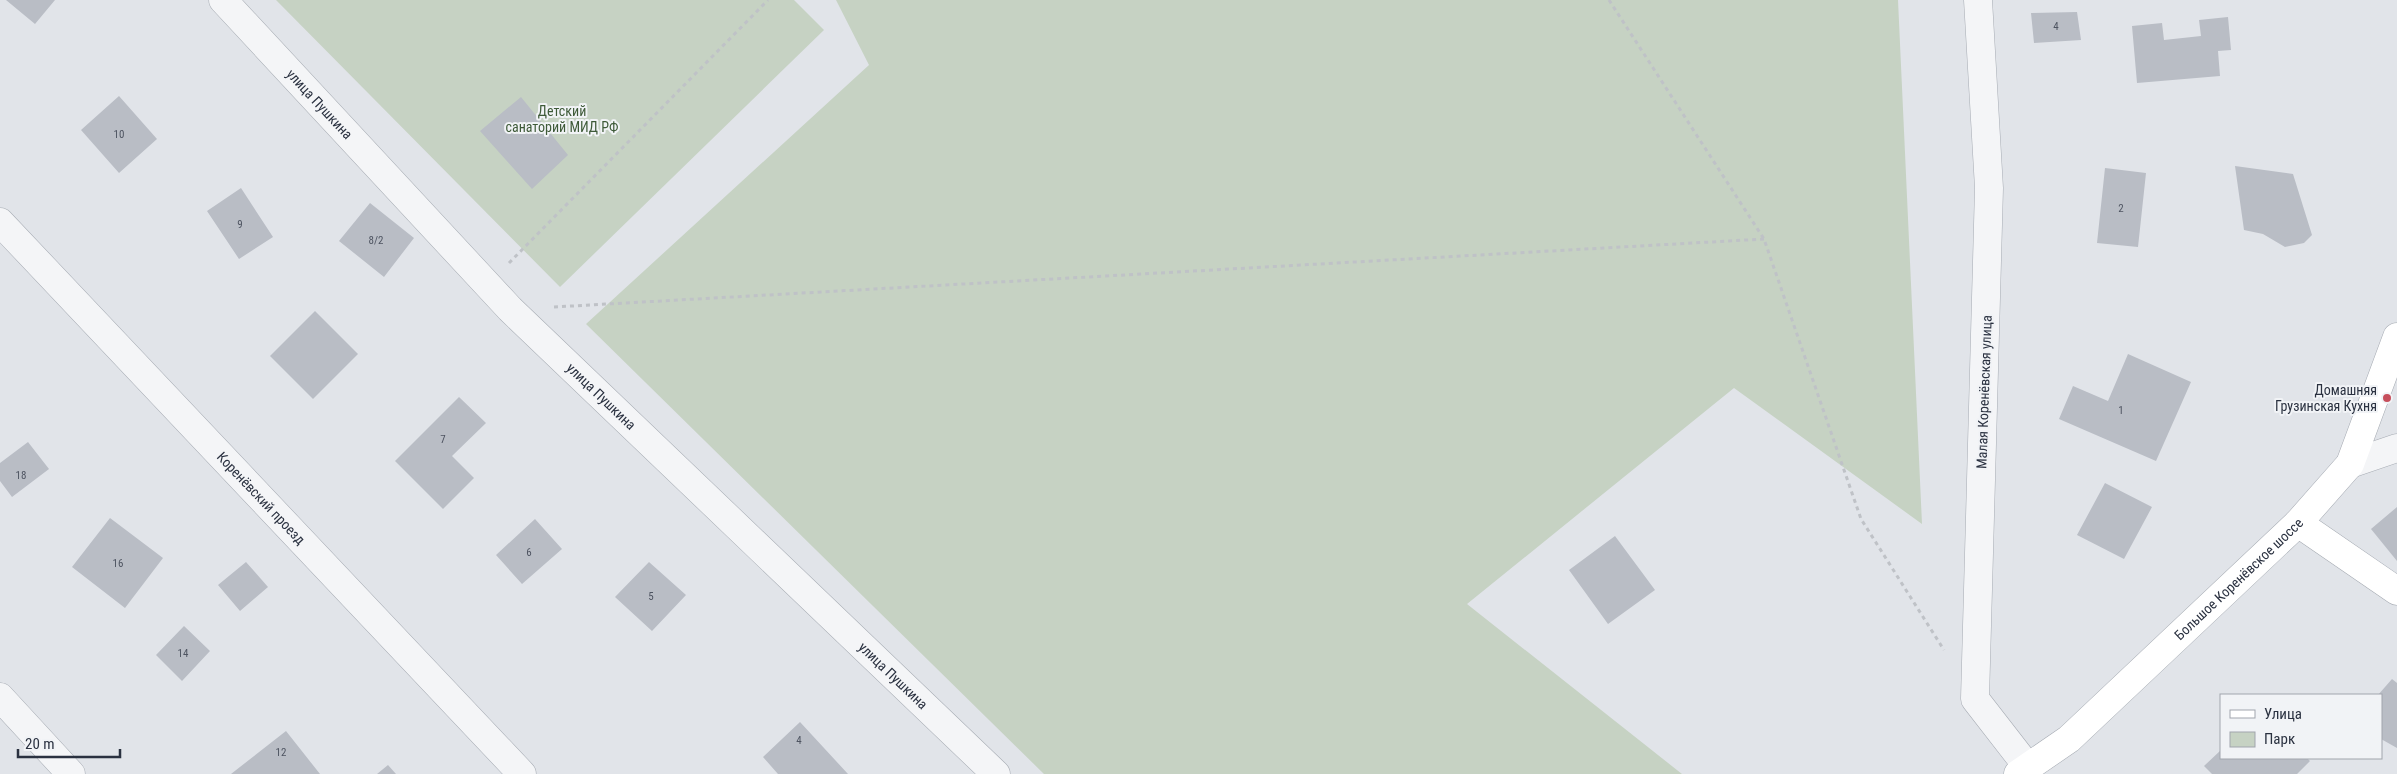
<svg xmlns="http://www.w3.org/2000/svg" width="2397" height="774" font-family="'Roboto Condensed',sans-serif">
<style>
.green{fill:#c6d2c3}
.building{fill:#b9bdc5}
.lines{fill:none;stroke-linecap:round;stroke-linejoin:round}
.street-casing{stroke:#a6abb3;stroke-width:29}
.secondary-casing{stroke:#a6abb3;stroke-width:29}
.path{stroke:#bfc2c7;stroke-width:3;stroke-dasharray:4 4;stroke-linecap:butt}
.street{stroke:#f4f5f7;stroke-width:28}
.secondary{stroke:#fff;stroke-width:28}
.poi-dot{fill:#c64e5b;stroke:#f1f3f6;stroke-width:2}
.labels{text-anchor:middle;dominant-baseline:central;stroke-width:4;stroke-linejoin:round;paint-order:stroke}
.number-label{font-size:11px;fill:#4e5461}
.street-label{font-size:14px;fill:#2a3140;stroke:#f1f3f6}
.park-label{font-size:14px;fill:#3e5a38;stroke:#f1f3f6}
.poi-label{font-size:14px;fill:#2a3140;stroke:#f1f3f6;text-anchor:end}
</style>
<rect width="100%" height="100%" fill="#e1e4e9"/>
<path class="green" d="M276 0H794L824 30 560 287Z
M836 0H1898L1922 524 1734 388 1467 604 1682 774H1044L586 324 869 65Z"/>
<path class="building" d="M6 0H55L35 24Z
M2077 12 2081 40 2034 43 2031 13Z
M2228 17 2231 50 2218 51 2220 76 2137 83 2132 26 2162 23 2164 40 2201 36 2199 20Z
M119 96 157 139 119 173 81 130Z
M521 97 568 155 532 189 480 131Z
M2235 166 2293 174 2312 235 2304 243 2285 247 2263 234 2244 230Z
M2105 168 2146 173 2138 247 2097 243Z
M241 188 273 237 239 259 207 211Z
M370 203 414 238 384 277 339 241Z
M315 311 358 354 313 399 270 356Z
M2128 354 2191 382 2156 461 2059 419 2073 386 2108 401Z
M459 397 486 423 452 456 474 478 443 509 395 461Z
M28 442 49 469 12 497 0 481V463Z
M2105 483 2152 507 2124 559 2077 535Z
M2397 507V561L2371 529Z
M110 518 163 558 125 608 72 567Z
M535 519 562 549 522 584 496 555Z
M1615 536 1655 590 1608 624 1569 570Z
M246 562 268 587 240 611 218 585Z
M649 562 686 595 652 631 615 597Z
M184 626 210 651 182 681 156 655Z
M2392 679 2397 683V748L2381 739V695H2378Z
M800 722 848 774H778L763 757Z
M286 731 320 774H231Z
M2221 750V758H2307L2310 761 2297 774H2212L2204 766Z
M388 765 396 774H377Z"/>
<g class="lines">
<defs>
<g id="street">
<path id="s1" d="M223 0 510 309 996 774"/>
<path d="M1978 0 1989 188 1975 699 2027 766"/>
<path id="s2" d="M0 222 522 774"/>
<path d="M2350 464 2397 448"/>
<path d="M0 697 71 774"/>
</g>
<g id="secondary">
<path d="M2298 523 2397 591"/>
<path id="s3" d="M2018 774 2069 739 2298 523 2350 464 2397 337"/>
</g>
</defs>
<use href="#street" class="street-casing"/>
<use href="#secondary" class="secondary-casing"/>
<path class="path" d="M1609 0 1764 239 1861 519 1944 650
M509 263 768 0
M554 307 1764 239"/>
<use href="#street" class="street"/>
<use href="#secondary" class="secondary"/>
</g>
<circle class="poi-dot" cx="2387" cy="398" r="5"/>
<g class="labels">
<g class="number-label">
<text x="2056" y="26">4</text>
<text x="119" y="134">10</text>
<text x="2121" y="208">2</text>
<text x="240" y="224">9</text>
<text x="376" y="240">8/2</text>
<text x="2121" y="410">1</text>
<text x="443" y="439">7</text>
<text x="21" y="475">18</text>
<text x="529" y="552">6</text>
<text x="118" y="563">16</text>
<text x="651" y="596">5</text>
<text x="183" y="653">14</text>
<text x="799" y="740">4</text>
<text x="281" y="752">12</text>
</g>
<g class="street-label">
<text stroke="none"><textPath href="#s1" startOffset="142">улица Пушкина</textPath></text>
<text transform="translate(1984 392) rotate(-88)">Малая Коренёвская улица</text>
<text stroke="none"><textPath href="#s1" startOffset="548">улица Пушкина</textPath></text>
<text stroke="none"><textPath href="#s2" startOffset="380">Коренёвский проезд</textPath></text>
<text stroke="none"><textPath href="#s3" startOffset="295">Большое Коренёвское шоссе</textPath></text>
<text stroke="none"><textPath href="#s1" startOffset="952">улица Пушкина</textPath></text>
</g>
<g class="park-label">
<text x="562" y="111">Детский<tspan x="562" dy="16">санаторий МИД РФ</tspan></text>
</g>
<g class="poi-label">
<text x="2377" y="390">Домашняя<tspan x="2377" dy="16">Грузинская Кухня</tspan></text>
</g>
</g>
<rect x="2220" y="694" width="162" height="65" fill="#f1f3f6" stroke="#a1a5ad"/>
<rect x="2230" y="710" width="25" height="8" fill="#ffffff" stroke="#a1a5ad"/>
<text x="2264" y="719" font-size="15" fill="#2a3140">Улица</text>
<rect x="2230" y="732" width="25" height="15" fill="#c6d2c3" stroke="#a1a5ad"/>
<text x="2264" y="744" font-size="15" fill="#2a3140">Парк</text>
<path d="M18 749v8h102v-8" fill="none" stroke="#2a3140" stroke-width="2.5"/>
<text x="25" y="749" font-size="15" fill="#2a3140" stroke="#f1f3f6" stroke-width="4" paint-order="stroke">20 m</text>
</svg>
